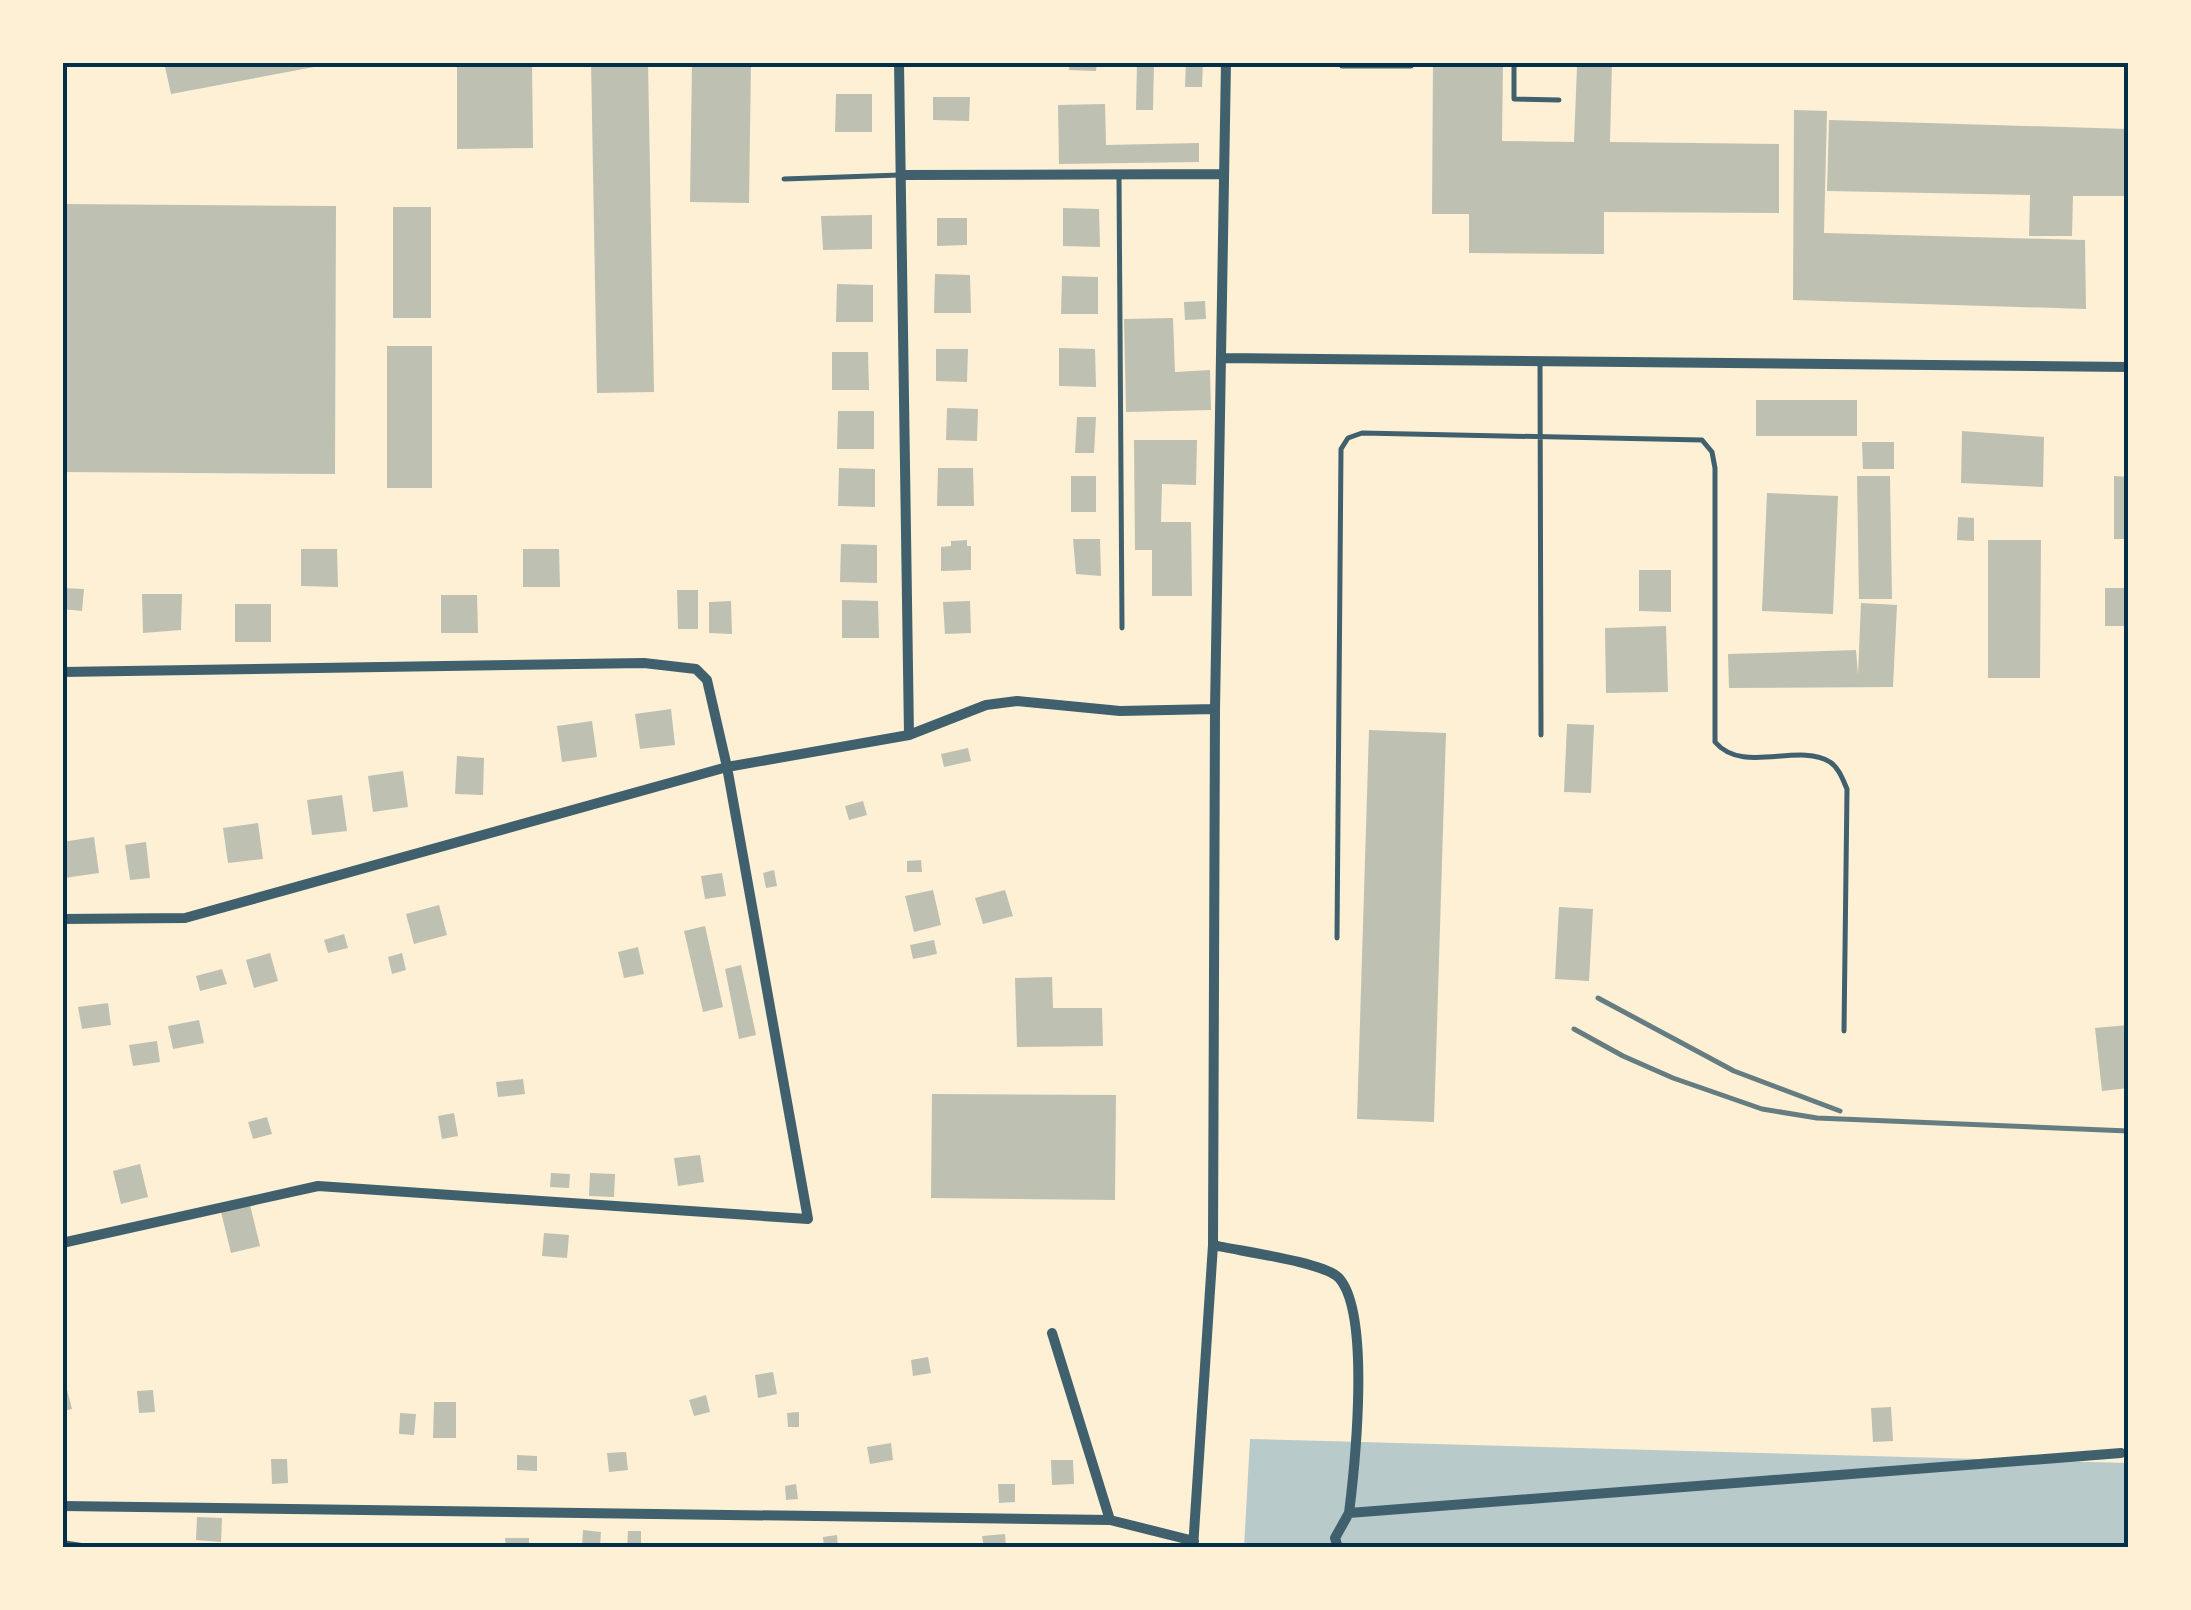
<svg xmlns="http://www.w3.org/2000/svg" width="2191" height="1610" font-family="'Noto Serif',serif">
<style>
.green{fill:#b9caca}
.building{fill:#bec0b2}
.lines{fill:none;stroke-linecap:round;stroke-linejoin:round}
.service{stroke:#3f606c;stroke-width:5}
.minor{stroke:#3f606c;stroke-width:10}
.rail{stroke:#657d81;stroke-width:5}
.neatline{fill:none;stroke:#003049;stroke-width:4}
</style>
<rect width="100%" height="100%" fill="#fdf0d5"/>
<path class="green" d="M1250 1439 2128 1463V1547L1244 1548Z"/>
<path class="building" d="M164 62H330V64L171 94Z
M457 62H532L533 148 457 149Z
M591 62H648L654 392 597 393Z
M692 62H751L749 203 690 202Z
M1070 62H1097L1096 71 1069 70Z
M1137 62H1154L1153 110H1136Z
M1186 62H1203L1202 87H1185Z
M1433 62H1503L1502 141 1574 142 1577 67 1538 66V62H1612L1610 142 1779 144V213L1604 212V254L1469 253V214H1432Z
M836 94H872V132H835Z
M933 97H970L969 121 933 120Z
M1105 104 1106 145 1199 143V162L1059 164 1058 105Z
M1794 110 1827 111 1824 233 2085 240 2086 309 1793 300Z
M1829 120 2128 129V196H2073L2072 236H2029L2030 195 1827 191Z
M62 204 336 206 335 474 62 472Z
M393 207H431V318H393Z
M1063 208 1099 209 1100 247 1063 246Z
M872 215V249L823 250 821 216Z
M937 218H967V245L937 246Z
M935 274 970 275 971 313H934Z
M1062 276 1098 277V314H1061Z
M837 284 873 285V322H836Z
M1205 301 1206 319 1185 320 1184 302Z
M1173 318 1175 372 1210 370 1211 410 1126 412 1124 319Z
M387 346H432V488H387Z
M1059 348 1095 349 1096 387 1059 386Z
M936 349H968L967 382 936 381Z
M832 352H868L869 390H832Z
M1756 400H1857V436H1756Z
M947 408 978 409 977 441 946 440Z
M838 411H874V449H837Z
M1077 417H1096L1094 453H1075Z
M1962 431 2044 437 2043 487 1961 483Z
M1134 440H1197L1196 485 1162 484 1161 522H1191L1192 596H1152V550H1135Z
M1862 442H1894V469H1863Z
M839 468 875 469V507L838 506Z
M938 468H973L974 506H937Z
M1071 476H1096V512H1071Z
M1857 476H1890L1892 599H1859Z
M2114 476 2128 477V539H2114Z
M1767 493 1838 496 1833 614 1762 611Z
M1958 517 1974 518V541L1957 540Z
M1073 539H1100L1101 576 1076 574Z
M967 540V546H971V570L941 571V547L951 546V541Z
M1988 540H2041L2040 678H1988Z
M841 544 877 545V583L840 582Z
M301 549H337L338 587 301 586Z
M523 549H559L560 587H523Z
M1639 570H1671V612L1639 611Z
M62 588 84 589 82 611 62 609Z
M2105 588H2128V626H2105Z
M677 590H698V629H678Z
M142 594H182L181 630 143 633Z
M441 595H477L478 633H441Z
M842 600 878 601 879 638H842Z
M731 601 732 634 709 633V602Z
M970 601 971 633 945 634 943 602Z
M1861 603 1897 605 1893 687 1729 688 1728 654 1856 650 1858 675Z
M235 604H271V642H235Z
M1666 626 1668 692 1606 693 1605 628Z
M671 709 675 745 640 749 635 714Z
M592 721 597 757 562 762 557 726Z
M1567 724 1594 725 1591 793 1564 792Z
M1369 730 1446 733 1434 1122 1357 1119Z
M968 748 971 761 944 767 941 754Z
M457 756 484 758 483 795 455 794Z
M403 771 408 807 373 812 368 776Z
M342 795 347 831 312 835 307 800Z
M863 801 867 815 849 820 845 806Z
M258 823 263 859 228 863 223 828Z
M94 837 99 873 64 878 62 842Z
M146 842 150 878 130 880 125 845Z
M921 860 922 872H907V861Z
M774 870 777 886 766 888 763 873Z
M722 873 726 896 705 899 701 876Z
M933 890 941 925 914 932 905 896Z
M1005 890 1013 916 983 924 975 898Z
M439 905 447 935 414 944 406 914Z
M1559 907 1593 909 1589 981 1555 979Z
M705 926 723 1007 703 1012 684 931Z
M344 934 348 948 328 953 324 940Z
M934 940 937 954 913 959 910 945Z
M638 947 644 974 624 978 618 952Z
M270 953 278 981 254 988 246 960Z
M402 953 406 970 392 974 388 957Z
M741 965 756 1035 739 1039 725 969Z
M222 969 227 984 200 991 196 976Z
M1052 977 1053 1008H1102L1103 1046 1017 1047 1015 978Z
M108 1003 111 1025 82 1029 78 1007Z
M199 1020 204 1043 173 1049 168 1026Z
M2128 1025V1088L2102 1091 2095 1028Z
M157 1041 160 1062 133 1066 129 1045Z
M523 1079 525 1094 498 1097 496 1082Z
M932 1094 1116 1095 1115 1200 931 1198Z
M454 1113 458 1136 442 1139 438 1116Z
M267 1117 272 1134 253 1139 248 1122Z
M700 1155 704 1182 678 1186 674 1158Z
M140 1164 148 1197 121 1204 113 1171Z
M551 1173 570 1174 569 1188 550 1187Z
M590 1173 615 1174 614 1197 589 1196Z
M250 1205 260 1246 231 1253 221 1212Z
M544 1233 569 1235 567 1258 542 1256Z
M928 1357 931 1373 913 1376 911 1360Z
M62 1370 72 1409 62 1411Z
M773 1372 777 1394 758 1398 755 1375Z
M153 1390 155 1412 139 1413 137 1391Z
M706 1395 710 1412 694 1416 689 1400Z
M434 1402H456V1438H433Z
M1891 1407 1893 1441 1873 1442 1871 1408Z
M799 1412V1427H788L787 1413Z
M400 1413 416 1414 414 1435 399 1434Z
M891 1443 893 1460 870 1464 867 1447Z
M626 1452 628 1470 609 1472 607 1453Z
M517 1455 537 1456V1471L517 1470Z
M271 1459H287L288 1483 272 1484Z
M1051 1460H1073L1074 1484 1052 1485Z
M796 1484 798 1499 786 1500 785 1486Z
M998 1484H1015V1502L999 1503Z
M197 1517 222 1518 221 1542 196 1540Z
M583 1530 601 1532 600 1547 582 1546Z
M628 1531H641V1548H627Z
M1005 1534 1006 1548H984L982 1536Z
M837 1535 838 1548H824L823 1537Z
M505 1538H529V1548H506Z"/>
<g class="lines">
<path class="service" d="M1342 62V66H1411V62
M1514 62V99L1559 100
M1119 177 1122 628
M784 179 900 175
M1540 361 1541 735
M1337 938 1341 449 1348 438 1362 433 1702 440 1712 452 1715 468V742C1743 775 1798 742 1830 762 1839 768 1843 780 1847 789L1844 1031"/>
<path class="minor" d="M899 62 909 735
M900 175 1223 174
M1223 358 2128 367
M62 672 644 663 696 669 707 680 727 767 808 1219 318 1186 62 1243
M62 919 185 918 727 767 909 735 986 705 1017 701 1120 711 1215 709
M1213 1245C1239 1251 1324 1262 1339 1278 1371 1314 1355 1465 1349 1513
M62 1506 1110 1520 1052 1333
M1110 1520 1194 1541
M62 1545 81 1548
M1193 1548 1213 1245 1215 709 1226 62
M1338 1548 1335 1538 1349 1513 2121 1453"/>
<path class="rail" d="M1598 998 1734 1071 1840 1111
M1574 1029 1623 1056 1673 1078 1762 1109 1817 1118 2128 1131"/>
</g>
<rect width="2191" height="1610" fill="none" stroke="#fdf0d5" stroke-width="130"/>
<rect x="65" y="65" width="2061" height="1480" class="neatline"/>
</svg>
